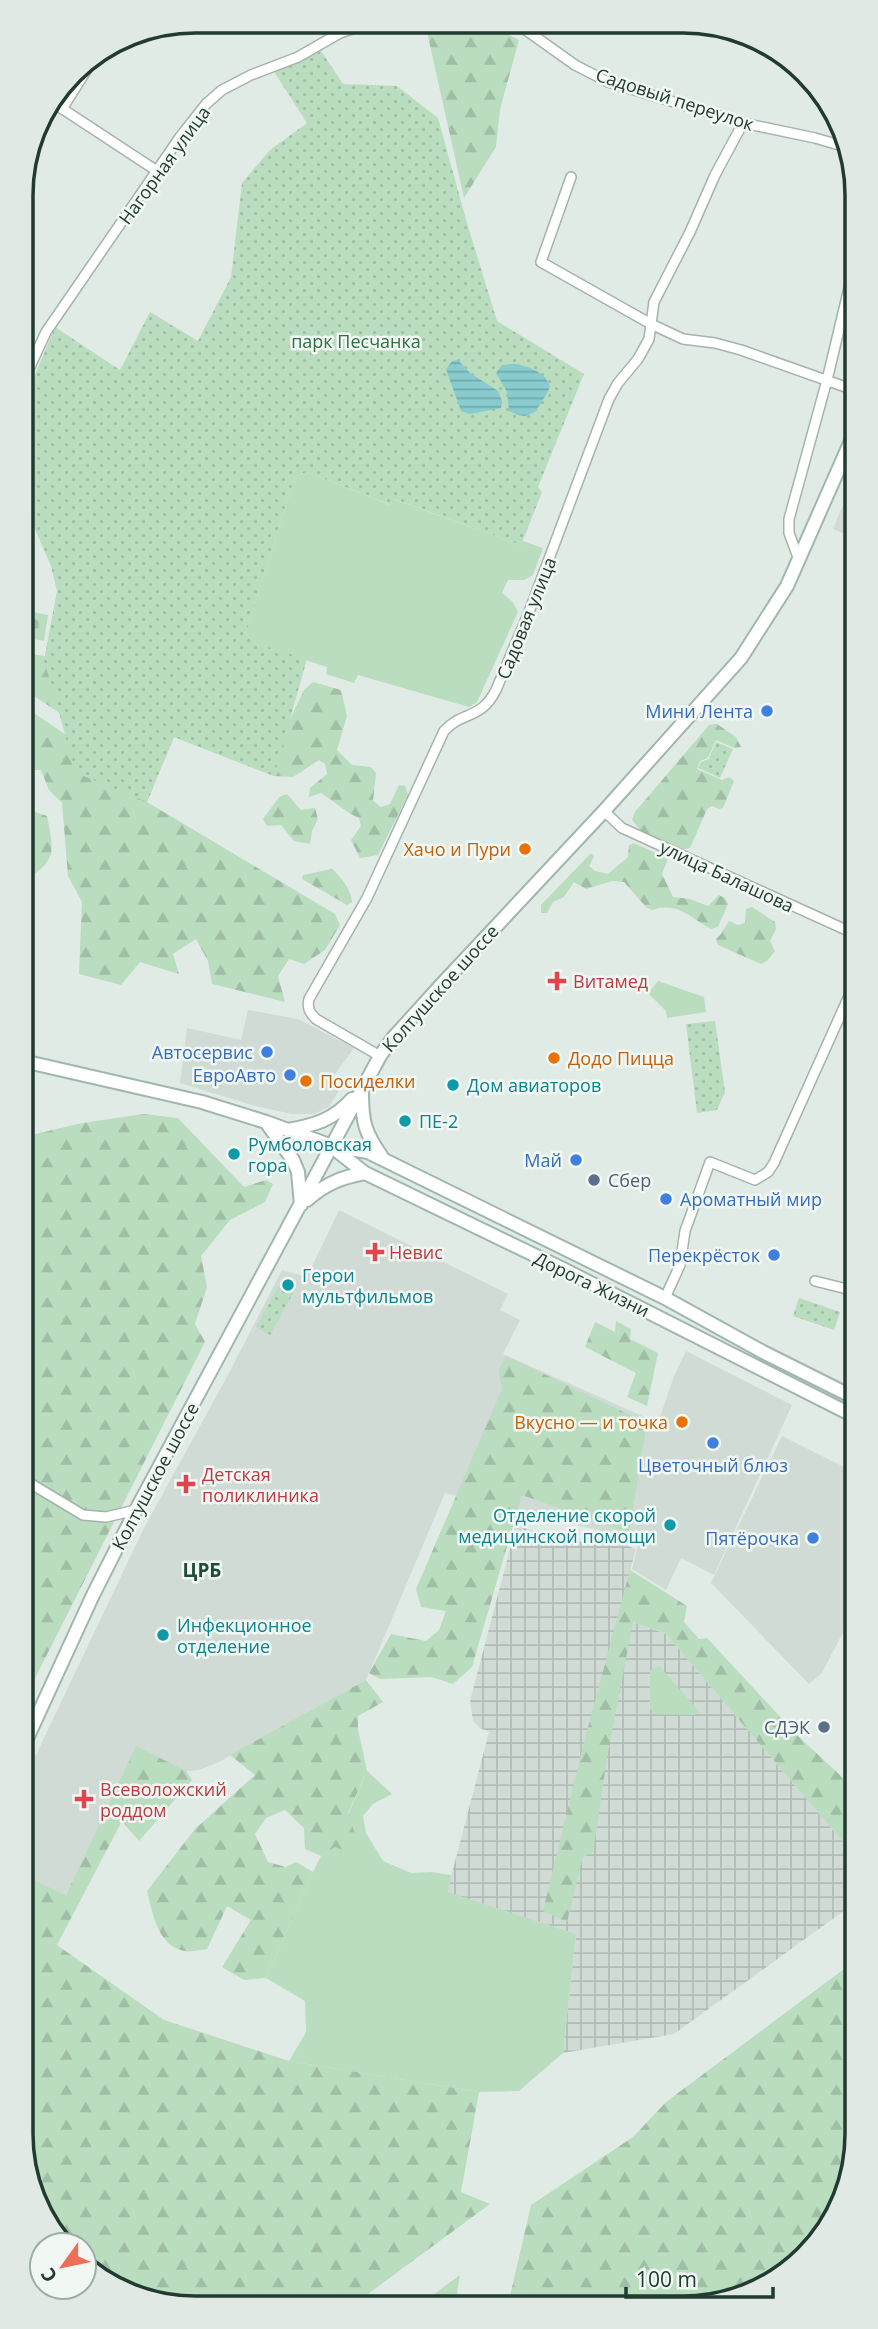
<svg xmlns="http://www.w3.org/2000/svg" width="878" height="2329" font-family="'Open Sans',sans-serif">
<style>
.built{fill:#cfdbd4}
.industrial{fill:url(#industrial-grid)}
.grass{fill:#badcbf}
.forest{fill:url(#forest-firs)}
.cemetery{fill:url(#cemetery-stones)}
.park{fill:url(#park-dots)}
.water{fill:url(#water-rules)}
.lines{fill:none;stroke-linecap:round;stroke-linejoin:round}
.street-casing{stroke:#a4b3ab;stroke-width:12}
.secondary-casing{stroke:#9fb7ac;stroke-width:16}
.street{stroke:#fff;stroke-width:9}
.secondary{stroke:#fff;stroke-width:12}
.shop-dot{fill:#3f7fe0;stroke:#f1f8f4;stroke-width:2.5}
.food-dot{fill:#e8710a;stroke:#f1f8f4;stroke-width:2.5}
.health-dot{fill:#e0444e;stroke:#f1f8f4;stroke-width:2.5}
.culture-dot{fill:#0f9aa8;stroke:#f1f8f4;stroke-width:2.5}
.service-dot{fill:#5c6f8a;stroke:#f1f8f4;stroke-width:2.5}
.labels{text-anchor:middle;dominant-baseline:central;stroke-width:5;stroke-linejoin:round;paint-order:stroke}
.street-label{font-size:18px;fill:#213b31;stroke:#f1f8f4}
.park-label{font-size:18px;fill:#2c713f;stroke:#f1f8f4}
.shop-label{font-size:18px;fill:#366cbe;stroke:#f1f8f4;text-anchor:end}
.food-label{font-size:18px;fill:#c56008;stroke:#f1f8f4;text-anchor:end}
.health-label{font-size:18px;fill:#be3a42;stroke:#f1f8f4;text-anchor:start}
.culture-label{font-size:18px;fill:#0d838f;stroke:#f1f8f4;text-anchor:start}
.service-label{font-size:18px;fill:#4e5e75;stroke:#f1f8f4;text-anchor:start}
.neighbourhood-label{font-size:19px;font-weight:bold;fill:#1e4d3c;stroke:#f1f8f4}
.rim{fill:none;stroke:#213b31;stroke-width:3.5}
</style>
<defs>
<pattern id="industrial-grid" width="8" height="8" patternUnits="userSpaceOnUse" patternTransform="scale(1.75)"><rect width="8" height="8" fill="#cfdbd4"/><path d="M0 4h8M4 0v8" fill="none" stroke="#b1bdb6"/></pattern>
<pattern id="forest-firs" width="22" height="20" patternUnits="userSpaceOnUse" patternTransform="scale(1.75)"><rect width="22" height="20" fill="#badcbf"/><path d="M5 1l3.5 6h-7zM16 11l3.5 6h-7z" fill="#a0bea5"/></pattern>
<pattern id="cemetery-stones" width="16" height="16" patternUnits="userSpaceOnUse" patternTransform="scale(1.75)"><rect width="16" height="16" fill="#badcbf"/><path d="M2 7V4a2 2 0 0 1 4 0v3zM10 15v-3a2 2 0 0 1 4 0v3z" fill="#a0bea5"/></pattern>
<pattern id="park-dots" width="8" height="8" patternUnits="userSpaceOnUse" patternTransform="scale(1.75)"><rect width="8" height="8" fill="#badcbf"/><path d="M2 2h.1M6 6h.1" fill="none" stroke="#a0bea5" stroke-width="1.8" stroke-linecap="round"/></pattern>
<pattern id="water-rules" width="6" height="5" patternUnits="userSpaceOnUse" patternTransform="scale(1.75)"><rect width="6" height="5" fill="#89ccd0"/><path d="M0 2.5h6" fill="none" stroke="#70a7a9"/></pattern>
</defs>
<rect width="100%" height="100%" fill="#e1ebe5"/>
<path class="built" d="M854 479V538L833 529Z
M248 1010 298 1019 354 1048 330 1081 341 1087 329 1107 314 1114H292L255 1106 180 1083 187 1028 241 1040Z
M339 1210 508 1294 500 1310 520 1320 503 1354 658 1423 674 1376 686 1351 792 1405 714 1575 681 1558 666 1590 632 1569 638 1545 618 1535 445 1493 366 1680 217 1763 199 1770 186 1771 136 1747 66 1895 24 1875V1780L144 1528 228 1375 282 1270 307 1277Z
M782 1436 856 1473V1607L822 1673 809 1684 711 1583Z"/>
<path class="industrial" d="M516 1526 583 1542 587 1533 615 1541 636 1549 630 1570 633 1622 666 1634 856 1857V1902L674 2034 563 2053 576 1934 447 1892 489 1732 480 1728 473 1721 470 1701Z"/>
<path class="grass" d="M307 472 390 505 393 499 521 545 523 541 543 548 533 575 524 580H508L502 593 513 602 518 612 477 702 469 707 358 675 354 683 326 674 327 667 251 642 246 633 295 476Z
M658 981 704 997 706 1012 667 1018 666 1011 648 993Z
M659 1666 699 1711 694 1715 655 1714 650 1708V1670Z
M367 1771 392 1794 373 1804 363 1816 366 1833 383 1861 411 1873 432 1872 451 1875 448 1892 576 1934 563 2053 519 2091 479 2092 289 2061 306 2032 305 2001 266 1978 313 1872 321 1856 334 1847Z"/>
<path class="forest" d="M425 23H486L519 40 500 109 496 147 464 198Z
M22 652 55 658 153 788 147 802 335 914 340 925 325 950 304 964 289 959 278 976 285 1002 212 984 208 961 196 939 173 954 179 974 140 962 121 985 79 974 82 902 68 876 62 803 49 790 41 770H28L22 781V705L65 734 70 720 22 688Z
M313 682 341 690 347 716 337 750 352 765 371 767 376 773 373 801 381 807 390 804 399 785 405 786 408 795 378 855 360 858 351 840 361 826 359 818C345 812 334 801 321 793L309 797 310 788 327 774 325 764 319 760 293 777 274 776 174 737 162 766 153 694 288 723 304 690Z
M717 724 736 737 741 747 734 748 716 740 708 758 700 761 697 769 722 780 729 777 734 781 723 808 719 809 712 806 707 809 690 848 683 850 641 831 632 820 635 812 709 725Z
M287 794 301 810 315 808 318 819 312 831 310 844 294 841 281 825 267 826 263 819 279 797Z
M22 805 29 810 47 816C55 856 56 859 22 884Z
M634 843 668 859 662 874 673 897 690 899 708 906 719 895 725 898 728 904 718 927 711 929C691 918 677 901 652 910L646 907 624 882 612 881 586 889 574 882 564 897 553 902 547 913H541V905L591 853 594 857 589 866 595 871 608 874 628 857 629 845Z
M332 869C341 877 351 889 352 902L347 905 302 879 303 875Z
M752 907 775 922 776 929 770 941 775 951 767 961 761 964 718 945 716 939 721 934 729 921 738 925 745 923 746 909Z
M144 1114 178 1118 244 1187 266 1180 273 1184 265 1202 230 1220 201 1256 207 1287 195 1324 205 1342 24 1700 23 1137 82 1123Z
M616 1321 631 1329 630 1339 658 1353 647 1406 627 1397 636 1373 585 1347 595 1322 615 1332Z
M506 1356 647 1423 629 1533 522 1495 472 1667 453 1684 431 1677 380 1679 369 1673 391 1634 426 1641 439 1630 446 1611 421 1607 416 1589 502 1389 499 1370Z
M630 1570 687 1606 684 1622 699 1639 707 1638 798 1736 856 1790V1818L853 1822 856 1827V1857L666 1634 633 1622 607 1758 593 1852 583 1857 567 1922 543 1911 583 1746Z
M366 1680 383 1702 358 1716V1729L367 1771 348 1813 359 1846 353 1854 335 1847 321 1856 305 1849 304 1828 285 1810 266 1818 255 1834 268 1862 286 1867 296 1862 313 1872 266 1978 244 1980 222 1967 251 1920 227 1906 207 1949C201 1950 191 1952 184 1951 157 1945 153 1914 147 1891L195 1829 255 1775 230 1755Z
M136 1746 186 1771 192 1780 139 1841 122 1821 57 1945 164 2020 289 2061 479 2092 461 2192 490 2204 353 2305H162L84 2263V2245H66L24 2168V1843L27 1845 24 1875 66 1895Z
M856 1960 857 2144 844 2200 814 2248 770 2284 717 2305H508L531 2205 633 2137 666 2102Z
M460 2275 455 2305H419Z"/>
<path class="cemetery" d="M22 610 48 615 44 641 22 637Z"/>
<path class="park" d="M321 51 343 84 397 86 438 118 467 223 497 321 584 374 538 487 542 492 521 545 394 499 391 505 307 472 295 476 246 633 251 642 307 659 274 776 174 737 147 802 76 773 44 660 57 591 51 566 30 518 22 508V406L55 327 120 370 150 312 198 341 231 277 242 183 270 150 307 123 273 70Z
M716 742 733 749 720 778 698 768 701 762 709 759Z
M715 1021 725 1092 717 1110 697 1113 686 1024Z
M282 1280 296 1288 270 1335 256 1327Z
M799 1298 840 1312 834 1330 793 1316Z"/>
<path class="water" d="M458 360 470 373 498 391 502 401 501 408 470 414 461 411 446 369 452 361Z
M516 364C530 367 545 372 550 386L548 392 535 412 525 416 518 415 509 411 507 392 496 373 502 365Z"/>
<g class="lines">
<defs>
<path id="street" d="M335 22 340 33
M516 23 575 65 608 82 743 123 815 138 846 147
M52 102 157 171
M62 109 96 55
M571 177 541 262 651 324 683 339 715 343 741 350 854 390
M22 384 46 332 180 137 206 104 222 90 251 75 298 57 340 33 373 22
M799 560 789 533V519L827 380 854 267
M604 811 622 828 855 934
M380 1056 316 1019C309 1012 307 1008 309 999L367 898 444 731C462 711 481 720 496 690L529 612 609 399 618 383 638 359 649 339 654 302 690 232 715 175 743 123
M815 1281 855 1291
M665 1298 680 1265 685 1231 710 1162 755 1180 768 1172 774 1163 849 996 855 989
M23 1479 83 1515 106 1517 136 1510"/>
<path id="secondary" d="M23 1061 202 1102 266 1122 332 1146 368 1152 665 1298 763 1352 855 1398
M362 1093C362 1122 365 1133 382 1157
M266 1122 293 1160 298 1172 301 1205
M288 1130C315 1125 333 1120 352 1099
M332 1147 365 1173 563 1269 856 1417
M307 1200C325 1184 342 1177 365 1173
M24 1745 93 1595 136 1510 380 1056 393 1038 443 983 604 811 741 658 787 586 854 434"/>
</defs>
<use href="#street" class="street-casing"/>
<use href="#secondary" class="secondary-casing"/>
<use href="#street" class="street"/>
<use href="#secondary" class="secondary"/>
</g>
<g class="shop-dot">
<circle cx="767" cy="711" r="7"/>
<circle cx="267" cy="1052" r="7"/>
<circle cx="290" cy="1075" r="7"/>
<circle cx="576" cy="1160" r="7"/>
<circle cx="666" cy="1199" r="7"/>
<circle cx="774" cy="1255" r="7"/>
<circle cx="713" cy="1443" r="7"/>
<circle cx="813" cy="1538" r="7"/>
</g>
<g class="food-dot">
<circle cx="525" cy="849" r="7"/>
<circle cx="554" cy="1058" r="7"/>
<circle cx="306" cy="1081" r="7"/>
<circle cx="682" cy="1422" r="7"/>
</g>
<g class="health-dot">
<path d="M553.5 970.5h7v7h7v7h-7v7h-7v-7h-7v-7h7z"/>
<path d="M371.5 1241.5h7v7h7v7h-7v7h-7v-7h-7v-7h7z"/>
<path d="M182.5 1473.5h7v7h7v7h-7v7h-7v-7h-7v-7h7z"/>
<path d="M80.5 1788.5h7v7h7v7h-7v7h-7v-7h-7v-7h7z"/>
</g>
<g class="culture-dot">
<circle cx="453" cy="1085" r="7"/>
<circle cx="405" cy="1121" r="7"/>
<circle cx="234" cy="1154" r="7"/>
<circle cx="288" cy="1285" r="7"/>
<circle cx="670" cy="1525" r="7"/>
<circle cx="163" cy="1635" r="7"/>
</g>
<g class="service-dot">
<circle cx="594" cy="1180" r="7"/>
<circle cx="824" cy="1727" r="7"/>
</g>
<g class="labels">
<g class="street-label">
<text transform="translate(675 99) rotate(18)">Садовый переулок</text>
<text transform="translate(164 165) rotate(-54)">Нагорная улица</text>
<text transform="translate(526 618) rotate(-68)">Садовая улица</text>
<text transform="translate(727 876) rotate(25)">улица Балашова</text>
<text transform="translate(440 988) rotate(-48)">Колтушское шоссе</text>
<text transform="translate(592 1284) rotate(26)">Дорога Жизни</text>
<text transform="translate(155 1476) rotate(-62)">Колтушское шоссе</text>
</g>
<g class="park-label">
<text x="356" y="341">парк Песчанка</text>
</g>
<g class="shop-label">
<text x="753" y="711">Мини Лента</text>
<text x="253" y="1052">Автосервис</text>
<text x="276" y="1075">ЕвроАвто</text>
<text x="562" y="1160">Май</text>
<text x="680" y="1199" text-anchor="start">Ароматный мир</text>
<text x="760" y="1255">Перекрёсток</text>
<text x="713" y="1465" text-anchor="middle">Цветочный блюз</text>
<text x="799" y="1538">Пятёрочка</text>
</g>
<g class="food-label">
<text x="511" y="849">Хачо и Пури</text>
<text x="568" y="1058" text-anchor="start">Додо Пицца</text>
<text x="320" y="1081" text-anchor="start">Посиделки</text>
<text x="668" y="1422">Вкусно — и точка</text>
</g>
<g class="health-label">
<text x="573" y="981">Витамед</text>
<text x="389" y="1252">Невис</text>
<text x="202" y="1474">Детская<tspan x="202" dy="21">поликлиника</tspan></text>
<text x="100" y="1789">Всеволожский<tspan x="100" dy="21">роддом</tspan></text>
</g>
<g class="culture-label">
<text x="467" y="1085">Дом авиаторов</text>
<text x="419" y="1121">ПЕ-2</text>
<text x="248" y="1144">Румболовская<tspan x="248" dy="21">гора</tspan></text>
<text x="302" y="1275">Герои<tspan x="302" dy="21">мультфильмов</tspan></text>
<text x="656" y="1515" text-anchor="end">Отделение скорой<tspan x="656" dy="21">медицинской помощи</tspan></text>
<text x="177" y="1625">Инфекционное<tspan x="177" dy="21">отделение</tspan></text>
</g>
<g class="service-label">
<text x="608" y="1180">Сбер</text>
<text x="810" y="1727" text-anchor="end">СДЭК</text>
</g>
<g class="neighbourhood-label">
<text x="202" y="1570">ЦРБ</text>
</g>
</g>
<path d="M0 0H878V2329H0ZM195 33H683A162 162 0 0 1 845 195V2134A162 162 0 0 1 683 2296H195A162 162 0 0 1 33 2134V195A162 162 0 0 1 195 33Z" fill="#e0e9e4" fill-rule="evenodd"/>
<path class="rim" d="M195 33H683A162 162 0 0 1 845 195V2134A162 162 0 0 1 683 2296H195A162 162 0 0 1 33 2134V195A162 162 0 0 1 195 33Z"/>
<g transform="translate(63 2266) rotate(237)"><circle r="33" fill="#f1f8f4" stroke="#9eaca6" stroke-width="2"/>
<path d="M0-5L12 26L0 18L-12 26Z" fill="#ef6e5a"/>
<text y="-10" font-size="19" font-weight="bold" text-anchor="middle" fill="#213b31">С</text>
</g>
<path d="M626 2287v10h147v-10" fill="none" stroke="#213b31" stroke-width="3.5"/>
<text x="636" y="2287" font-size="21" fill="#213b31" stroke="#f1f8f4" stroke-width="5" paint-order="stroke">100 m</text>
</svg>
